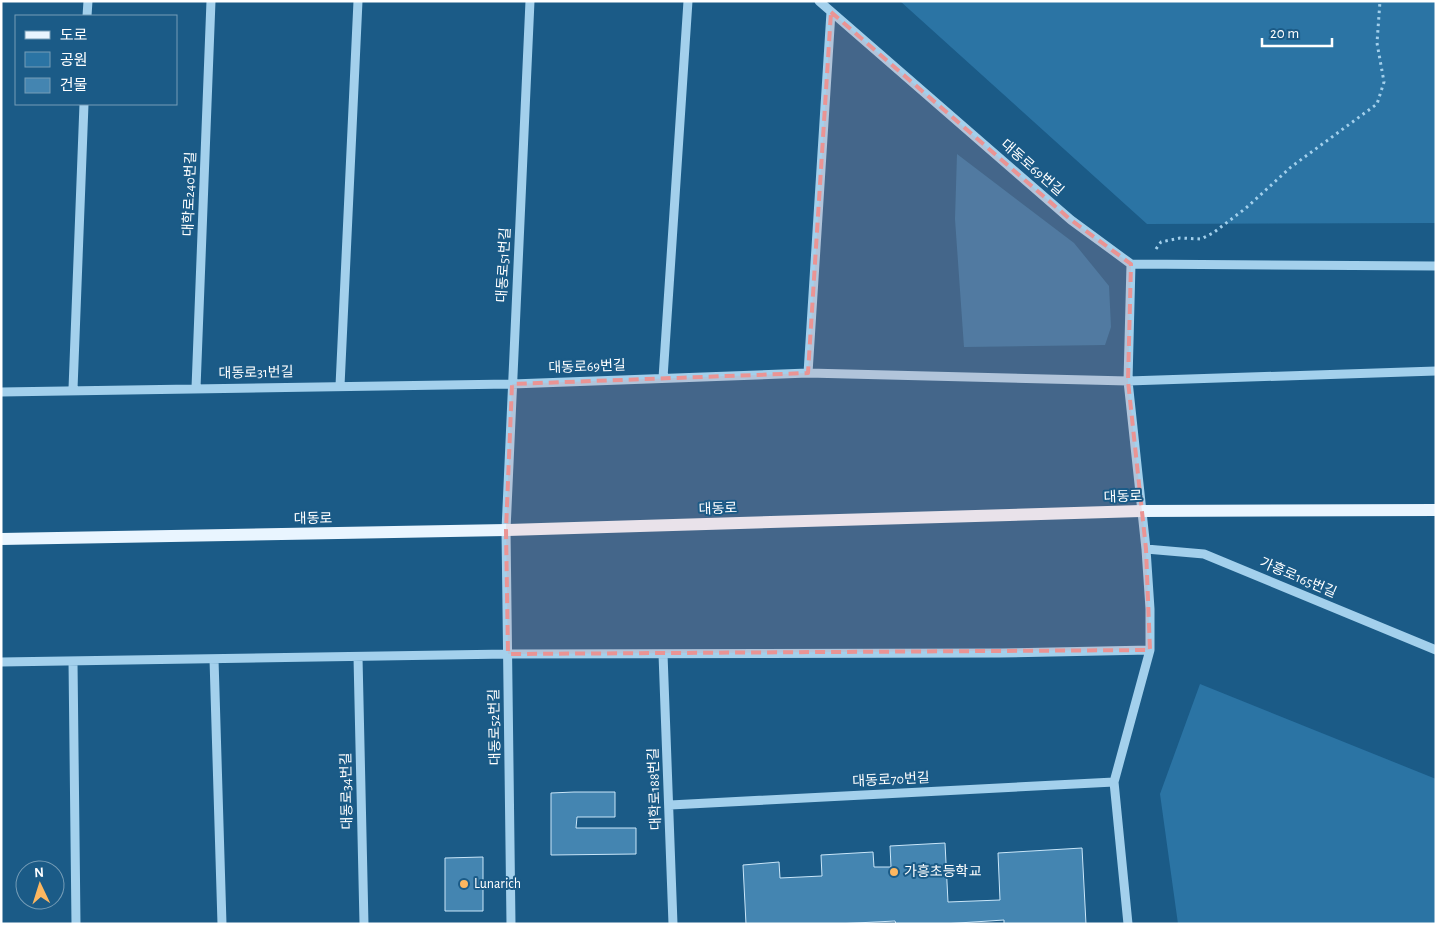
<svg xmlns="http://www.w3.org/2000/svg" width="1437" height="925" font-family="'Alegreya Sans','Noto Sans KR',sans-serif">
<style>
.green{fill:#2b74a4}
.building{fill:#4485b1;stroke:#c9e6f9}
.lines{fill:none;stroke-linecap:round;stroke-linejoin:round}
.path{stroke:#a3d0ec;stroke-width:3;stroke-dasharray:2.5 4;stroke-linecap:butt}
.minor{stroke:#a3d0ec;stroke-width:9}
.major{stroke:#e9f5ff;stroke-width:12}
.marked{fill:#ea9494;fill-opacity:0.2;stroke:#ea9494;stroke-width:4;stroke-dasharray:10 6;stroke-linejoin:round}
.poi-dot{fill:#fdb760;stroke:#1b5b87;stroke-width:2}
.labels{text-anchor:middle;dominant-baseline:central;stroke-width:4;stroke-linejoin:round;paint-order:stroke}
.street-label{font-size:14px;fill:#fff;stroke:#1b5b87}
.poi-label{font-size:14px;fill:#fff;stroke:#1b5b87;text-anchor:start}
</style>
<rect width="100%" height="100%" fill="#1b5b87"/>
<path class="green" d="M900 1H1436V223L1147 224Z
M957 154 1074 243 1109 286 1111 327 1105 345 964 347 955 219Z
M1200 684 1436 779V924H1178L1160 794Z"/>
<path class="building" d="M574 792H615V817H577L576 828H636V854L551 855V793Z
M945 843 948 902 1000 900 998 853 1082 848 1086 924H1004V920L943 924H896L895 921 836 924H746L743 865 779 862 780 878 822 876 821 855 873 852 874 867H891L890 846Z
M483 857V911H445V858Z"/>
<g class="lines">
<path class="path" d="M1156 249 1161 242 1180 238 1201 239 1213 233 1246 208 1291 167 1377 104 1384 82 1377 43 1380 1"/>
<path class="minor" d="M819 1 1071 220 1131 264 1128 381 1146 549 1150 609V650L1114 782 1128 924
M87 16 88 1
M1131 264 1436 266
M808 373 831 12
M663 378 688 1
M340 386 358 1
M196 388 211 1
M73 389 84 104
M1 392 512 384 808 373 1128 381 1436 371
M1146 549 1204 554 1436 650
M663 654 673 924
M358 657 364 924
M214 659 222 924
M73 661 76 924
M1 662 508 654 1000 653 1150 650
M670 805 1114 782
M511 924 506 530 530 1"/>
<path class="major" d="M1 539 506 530 1141 511 1436 510"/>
</g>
<path class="marked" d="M831 12 1071 220 1131 264 1128 381 1146 549 1150 650 508 654 506 530 512 384 808 373Z"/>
<g class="poi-dot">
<circle cx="894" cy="872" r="5"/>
<circle cx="464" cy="884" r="5"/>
</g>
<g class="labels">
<g class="street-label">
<text transform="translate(1032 168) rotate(41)">대동로69번길</text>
<text transform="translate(190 194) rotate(-88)">대학로240번길</text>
<text transform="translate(504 265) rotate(-87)">대동로51번길</text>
<text transform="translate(587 367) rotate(-2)">대동로69번길</text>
<text transform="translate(256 373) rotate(-1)">대동로31번길</text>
<text transform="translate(1123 497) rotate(-2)">대동로</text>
<text transform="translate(718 509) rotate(-2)">대동로</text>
<text transform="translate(313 519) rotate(-1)">대동로</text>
<text transform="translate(1298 578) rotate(23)">가흥로165번길</text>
<text transform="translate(495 727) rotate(-91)">대동로52번길</text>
<text transform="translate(891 780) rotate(-3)">대동로70번길</text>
<text transform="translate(655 789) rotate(-92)">대학로188번길</text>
<text transform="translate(347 791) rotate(-91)">대동로34번길</text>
</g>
<g class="poi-label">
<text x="904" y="872">가흥초등학교</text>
<text x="474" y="884">Lunarich</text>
</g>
</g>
<rect width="1437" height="925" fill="none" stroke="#ffffff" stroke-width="5"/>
<rect x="15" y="15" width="162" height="90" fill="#1b5b87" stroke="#769db7"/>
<rect x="25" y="31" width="25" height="8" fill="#e9f5ff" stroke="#769db7"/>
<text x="60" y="40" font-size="15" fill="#ffffff">도로</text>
<rect x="25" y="52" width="25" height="15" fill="#2b74a4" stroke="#769db7"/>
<text x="60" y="65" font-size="15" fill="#ffffff">공원</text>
<rect x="25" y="78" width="25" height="15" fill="#4485b1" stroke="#769db7"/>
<text x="60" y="90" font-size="15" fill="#ffffff">건물</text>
<g transform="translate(40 885) rotate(356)"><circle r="24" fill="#1b5b87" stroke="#769db7"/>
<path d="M0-4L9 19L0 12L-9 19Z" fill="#fdb760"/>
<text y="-8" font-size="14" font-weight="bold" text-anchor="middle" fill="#ffffff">N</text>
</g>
<path d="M1262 38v8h70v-8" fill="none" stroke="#ffffff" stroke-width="2.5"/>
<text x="1270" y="38" font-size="15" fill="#ffffff" stroke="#1b5b87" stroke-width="4" paint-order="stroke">20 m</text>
</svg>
